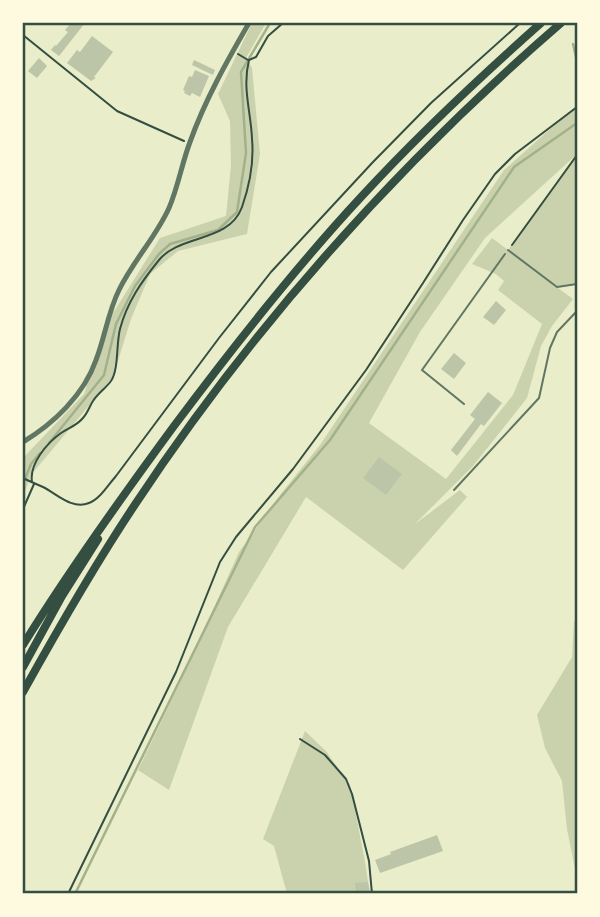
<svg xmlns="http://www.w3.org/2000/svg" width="600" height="917" font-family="Jost,sans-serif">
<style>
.green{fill:#cad2ad;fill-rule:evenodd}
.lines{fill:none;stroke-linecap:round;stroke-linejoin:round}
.stream{stroke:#a3b18a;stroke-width:2.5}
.building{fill:#bcc5a7}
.path{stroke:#344e41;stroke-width:2}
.service{stroke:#617663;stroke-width:2}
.tertiary{stroke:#617663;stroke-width:5}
.motorway{stroke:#344e41;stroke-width:8}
.neatline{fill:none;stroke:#344e41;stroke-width:2.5}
</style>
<rect width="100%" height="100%" fill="#e9edc9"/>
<path class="green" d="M252 23H266L246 58 252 68 260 154 247 234 178 251 150 274 131 319 113 377 31 475 23 497V458L84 394 110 318 160 238 226 216 231 165 230 121 218 94Z
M577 105V284L558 288 573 299 552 326 541 346 527 398 473 466 415 524 460 490 467 497 403 570 306 497 228 627 169 790 138 770 178 687 239 552 280 495 320 445 504 170ZM575 156 508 250 492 238 472 264 496 274 504 281 498 290 542 324 513 395 446 479 369 423 420 332 485 238Z
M577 620V879L567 829 562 781 545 748 537 715 572 657 574 621Z
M305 731 326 751 350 785 364 856 370 894H287L274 846 263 839Z"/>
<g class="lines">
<path class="stream" d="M573 44 577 61
M49 443 104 375 116 324 135 286 159 254 170 244 218 230 237 212 246 153 241 72 270 23
M23 484 31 464 40 453
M75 894 255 527 330 440 514 167 577 123"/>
</g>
<path class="building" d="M71 23H85L59 56 51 50 55 45 56 46 68 32 65 30Z
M92 36 113 52 94 77 96 78 91 81 67 63 77 50 80 52Z
M39 58 47 66 37 78 28 71Z
M194 60 215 70 213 75 192 65Z
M195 70 209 76 200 97 192 93 190 96 184 93 185 91 183 90 189 76 192 77Z
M496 301 506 310 494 325 483 317Z
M454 353 466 363 454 379 441 369Z
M488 392 502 403 484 426 481 424 457 456 451 450 475 419 470 415Z
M379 457 402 474 386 495 363 478Z
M437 835 443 851 380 873 375 860 391 854 390 852Z
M368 882 370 894H356L355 883Z"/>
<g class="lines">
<path class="path" d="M23 35 117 111 184 141
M238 54 248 60
M512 245 577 155
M23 478C29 481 36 484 43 487 57 494 72 510 89 503 100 499 108 485 116 476L219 338 271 272 373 162 431 103 520 23
M32 482C29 464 47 443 61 433 68 428 76 426 82 419 88 413 89 407 93 401 98 393 106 388 111 381 119 369 116 344 120 329 127 302 142 281 159 260 180 234 229 243 242 207 249 187 254 161 252 139 251 112 242 88 249 60L256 57 268 36 283 23
M23 509 34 484
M577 662V665
M300 739 325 755 346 779 352 794 369 861 372 894
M68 894 176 672 220 562 236 537 293 469 366 370 423 283 463 220 495 174 515 154 577 107"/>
<path class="service" d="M508 250 557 287 577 284
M464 404 422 370 505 254
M454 490 539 398 550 348 557 332 577 311"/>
<path class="tertiary" d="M23 442C53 424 84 395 96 360 105 337 108 312 119 290 133 261 156 237 169 208 178 187 182 163 190 142 205 100 227 61 249 23"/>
<path class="motorway" d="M23 645C70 569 121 498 174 426 233 347 294 269 362 196 418 135 479 78 541 23
M23 667 62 596 98 539
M23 692C58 629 94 566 134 506 253 326 398 164 561 23"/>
</g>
<rect width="600" height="917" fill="none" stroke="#fefae0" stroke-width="49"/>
<rect x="24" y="24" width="552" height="868" class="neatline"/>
</svg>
